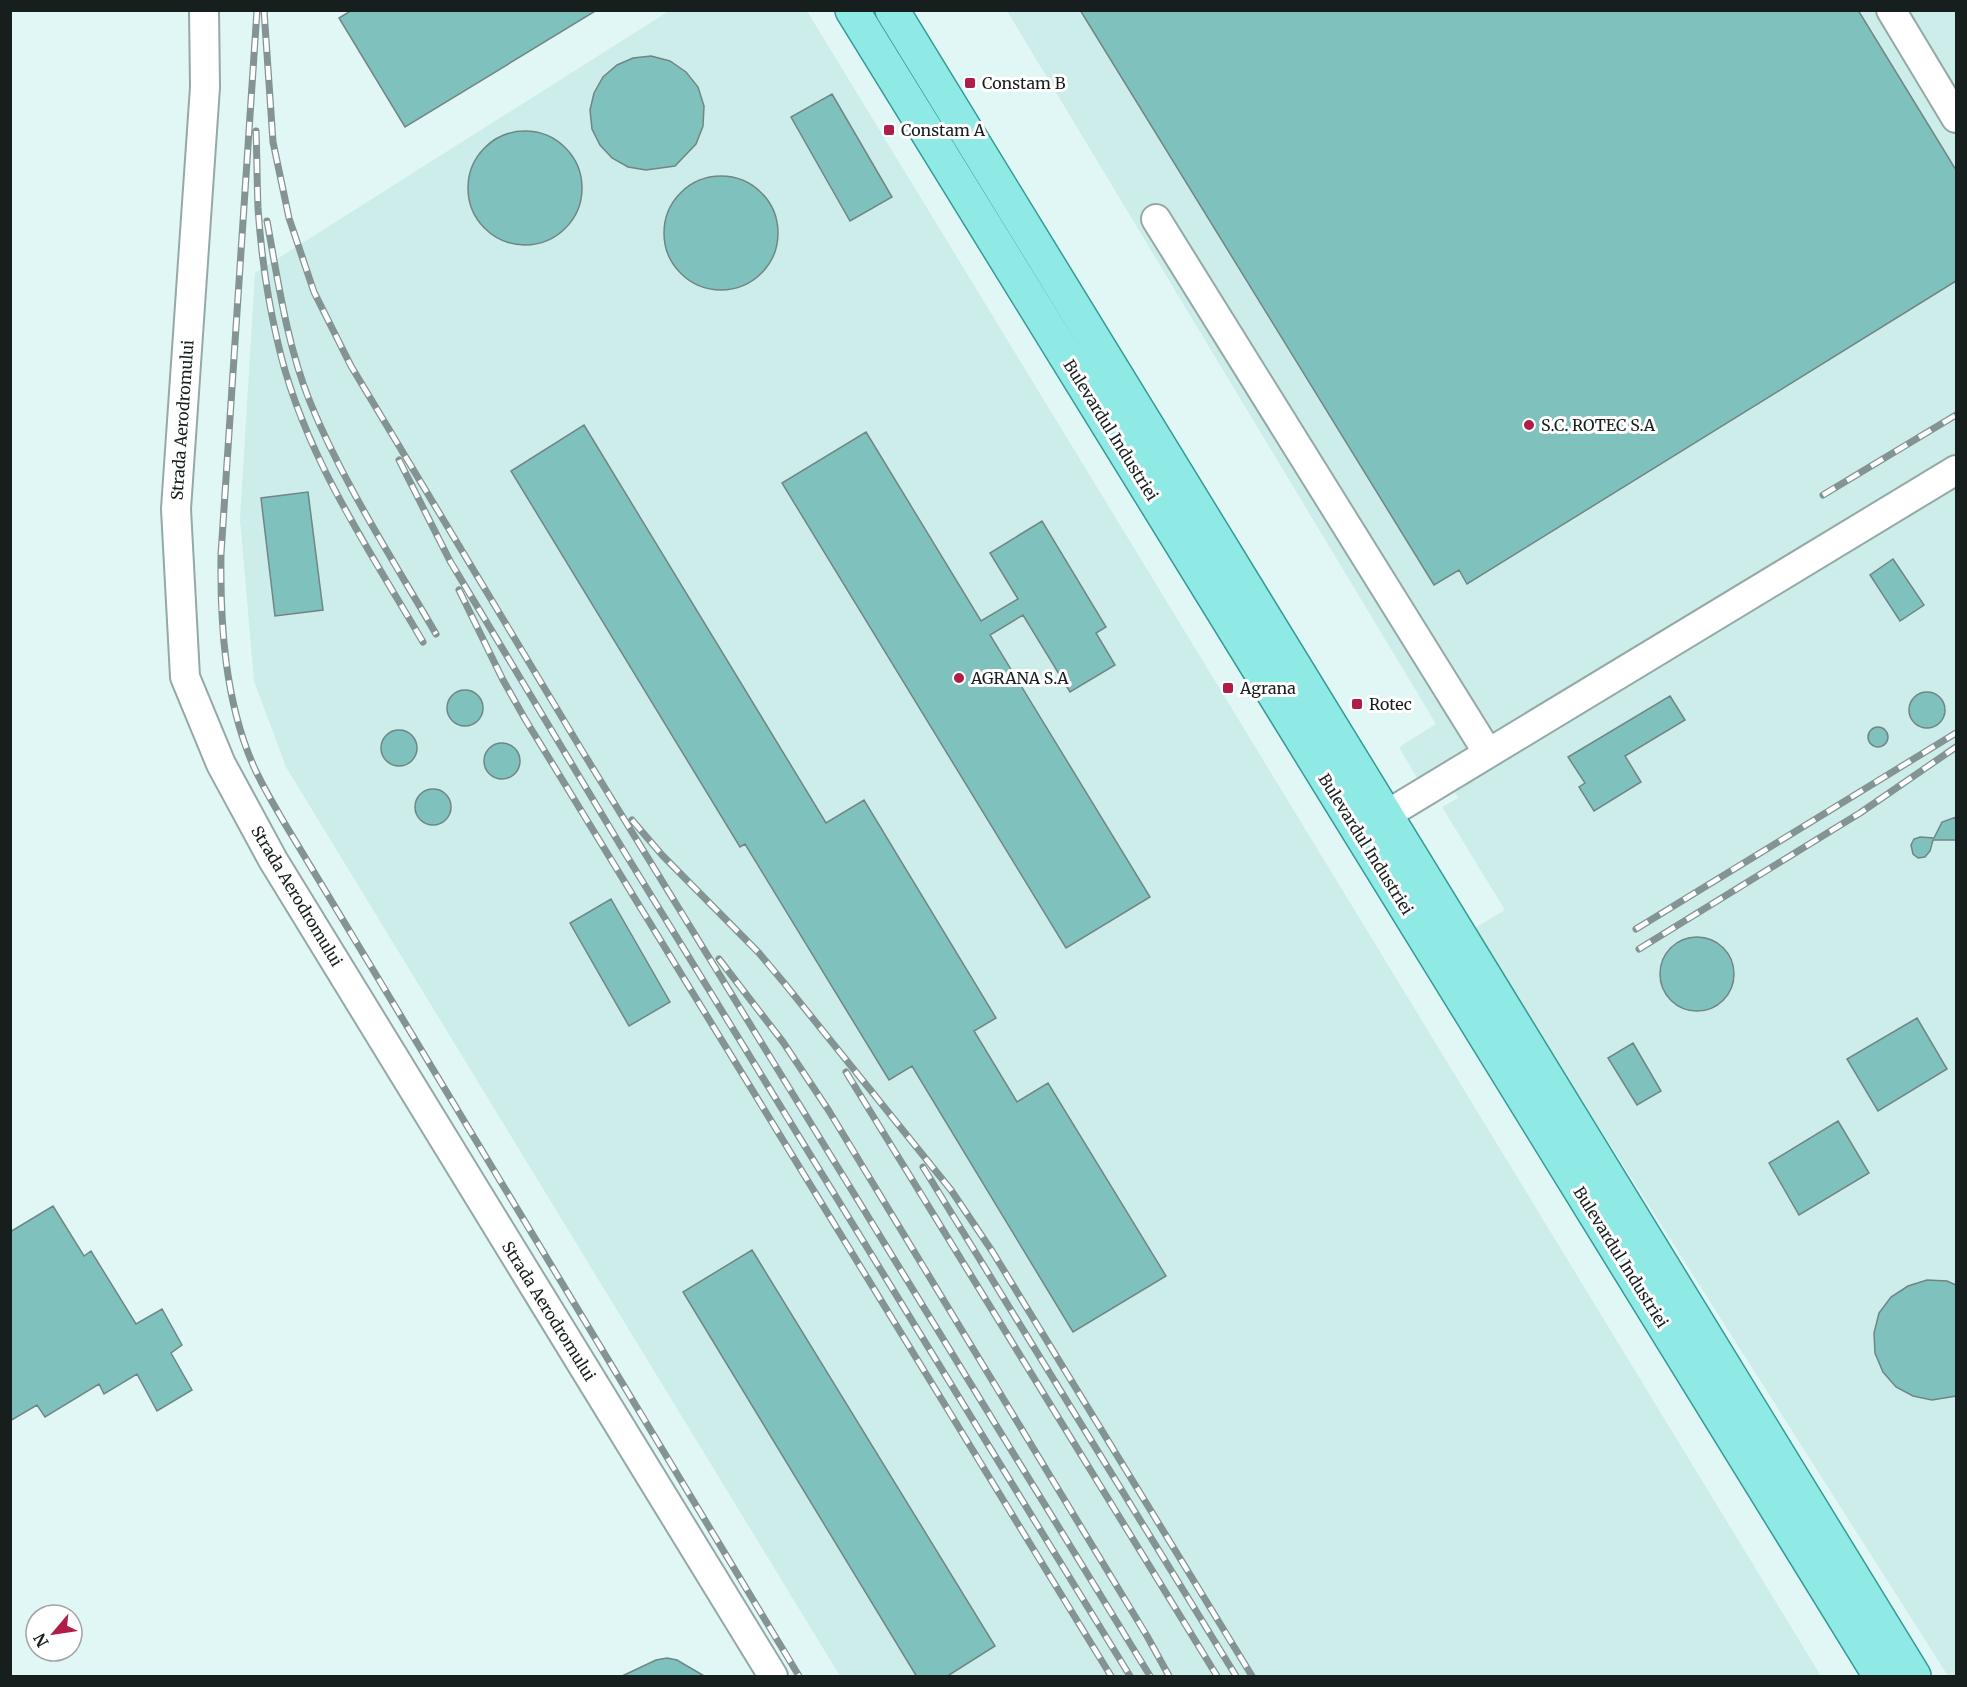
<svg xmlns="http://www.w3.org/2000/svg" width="1967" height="1687" font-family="Merriweather,serif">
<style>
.built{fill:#ccedea}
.building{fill:#7fc1bd;stroke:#718684;stroke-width:1.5}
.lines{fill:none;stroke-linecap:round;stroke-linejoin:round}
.minor-casing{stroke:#94a9a7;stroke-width:32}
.major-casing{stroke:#359a96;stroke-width:36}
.minor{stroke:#fff;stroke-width:28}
.major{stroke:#8feae6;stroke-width:33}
.rail-casing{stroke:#849393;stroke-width:7}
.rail{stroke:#fff;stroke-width:4.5;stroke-dasharray:14;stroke-linecap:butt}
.poi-dot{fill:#b01d48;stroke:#fff;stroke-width:2}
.labels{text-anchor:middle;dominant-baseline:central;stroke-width:6;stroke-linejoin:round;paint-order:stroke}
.poi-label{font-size:16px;fill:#161e1e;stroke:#fff;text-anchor:start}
.street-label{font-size:16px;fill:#161e1e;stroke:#fff}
</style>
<rect width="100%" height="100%" fill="#e1f7f6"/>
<path class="built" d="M669 11H807L1821 1676H840L286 767 254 681 240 519 255 273Z
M1007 11H1956V1676H1948L1473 929 1505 910 1442 807 1458 798 1441 770 1420 783 1399 747 1436 724Z"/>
<path class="building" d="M352 10H597L405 127 339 18Z
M1080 10H1858L1956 170V281L1467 584 1459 570 1434 585Z
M651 56 670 61 686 72 698 87 704 106 703 126 696 144 675 166 646 170 628 167 612 158 600 145 592 129 590 110 594 93 603 77 617 65 633 58Z
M832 94 892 197 850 221 791 117Z
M468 188a57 57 0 1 1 114 0a57 57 0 1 1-114 0Z
M664 233a57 57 0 1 1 114 0a57 57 0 1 1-114 0Z
M584 425 826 823 864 800 996 1018 974 1031 1017 1102 1048 1083 1166 1276 1073 1332 912 1066 889 1080 745 844 740 847 511 471Z
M866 432 981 621 1018 599 990 553 1042 521 1106 627 1096 633 1115 665 1070 692 1023 615 990 635 1150 897 1066 948 782 483Z
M308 492 323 610 275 616 261 498Z
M1893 559 1924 605 1900 621 1870 575Z
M447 708a18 18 0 1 1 36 0a18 18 0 1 1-36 0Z
M1909 710a18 18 0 1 1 36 0a18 18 0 1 1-36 0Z
M1670 696 1685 720 1625 756 1641 782 1594 811 1579 787 1585 783 1568 757Z
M1868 737a10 10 0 1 1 20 0a10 10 0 1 1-20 0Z
M381 748a18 18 0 1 1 36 0a18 18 0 1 1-36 0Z
M484 761a18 18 0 1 1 36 0a18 18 0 1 1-36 0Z
M415 807a18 18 0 1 1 36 0a18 18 0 1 1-36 0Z
M1956 817V840H1933L1930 851 1925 857 1918 858 1913 854 1911 845 1914 839 1920 837 1934 838 1942 822Z
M611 899 670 1002 629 1026 570 923Z
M1660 974a37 37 0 1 1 74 0a37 37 0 1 1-74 0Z
M1917 1018 1947 1069 1878 1111 1847 1059Z
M1633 1043 1661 1091 1637 1105 1608 1058Z
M1838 1121 1869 1173 1799 1215 1769 1163Z
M53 1206 84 1256 91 1251 136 1324 162 1309 182 1345 171 1353 192 1390 157 1411 137 1374 104 1394 99 1384 45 1417 37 1405 10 1421V1232Z
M752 1250 995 1646 946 1677H917L683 1292Z
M1927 1280 1947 1281 1956 1285V1396L1932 1400 1913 1396 1896 1387 1883 1372 1875 1353 1874 1333 1879 1313 1891 1297 1908 1286Z
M667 1658 677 1660 706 1677H620L656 1660Z"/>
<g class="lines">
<defs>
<path id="minor" d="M204 10 205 87 176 509 185 677 221 764 273 860 773 1676
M1891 10 1956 118
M1156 219 1488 753
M1368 826 1956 470"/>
<path id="major" d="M852 10 1880 1676
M892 10 1914 1676"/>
</defs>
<use href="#minor" class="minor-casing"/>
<use href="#major" class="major-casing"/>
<use href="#minor" class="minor"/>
<use href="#major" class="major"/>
<defs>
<path id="rail" d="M257 10 221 554C220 625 225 702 254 767 263 787 274 805 285 824L799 1676
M264 10 273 142 289 218 314 292 351 366 581 749 1150 1676
M256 131C257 156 257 182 258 208 261 252 267 296 277 339 301 450 367 546 423 642
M267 221C278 281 287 345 310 402 343 483 392 558 436 634
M399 460 450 561 625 853 1130 1676
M1823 495 1956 415
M459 590 503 680 525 719 1111 1676
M632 820 662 855 759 953 785 984 951 1190 992 1251 1252 1676
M1636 929 1956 733
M1639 949 1860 813 1956 747
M719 959 783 1042 829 1111 1147 1636 1169 1676
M846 1072 1217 1676
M923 1167 1236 1676"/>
</defs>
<use href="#rail" class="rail-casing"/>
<use href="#rail" class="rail"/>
</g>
<g class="poi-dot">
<rect x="964" y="77" width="12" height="12" rx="3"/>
<rect x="883" y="124" width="12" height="12" rx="3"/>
<circle cx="1529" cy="425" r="6"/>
<circle cx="959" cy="678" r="6"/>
<rect x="1222" y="682" width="12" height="12" rx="3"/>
<rect x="1351" y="698" width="12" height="12" rx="3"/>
</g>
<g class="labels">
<g class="poi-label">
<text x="982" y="83">Constam B</text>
<text x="901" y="130">Constam A</text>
<text x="1541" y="425">S.C. ROTEC S.A</text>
<text x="971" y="678">AGRANA S.A</text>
<text x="1240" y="688">Agrana</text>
<text x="1369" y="704">Rotec</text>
</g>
<g class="street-label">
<text transform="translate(182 420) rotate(-86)">Strada Aerodromului</text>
<text transform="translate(1111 430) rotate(58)">Bulevardul Industriei</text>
<text transform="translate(1366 844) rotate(58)">Bulevardul Industriei</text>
<text transform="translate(297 896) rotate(59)">Strada Aerodromului</text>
<text transform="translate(1621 1257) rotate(58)">Bulevardul Industriei</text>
<text transform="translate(549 1311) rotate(58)">Strada Aerodromului</text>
</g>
</g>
<rect width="1967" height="1687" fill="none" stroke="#161e1e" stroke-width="24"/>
<g transform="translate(54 1633) rotate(241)"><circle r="28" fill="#ffffff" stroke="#a2a5a5" stroke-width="1.5"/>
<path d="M0-4.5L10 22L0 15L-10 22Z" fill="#b01d48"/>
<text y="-9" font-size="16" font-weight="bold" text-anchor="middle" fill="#161e1e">N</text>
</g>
</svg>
